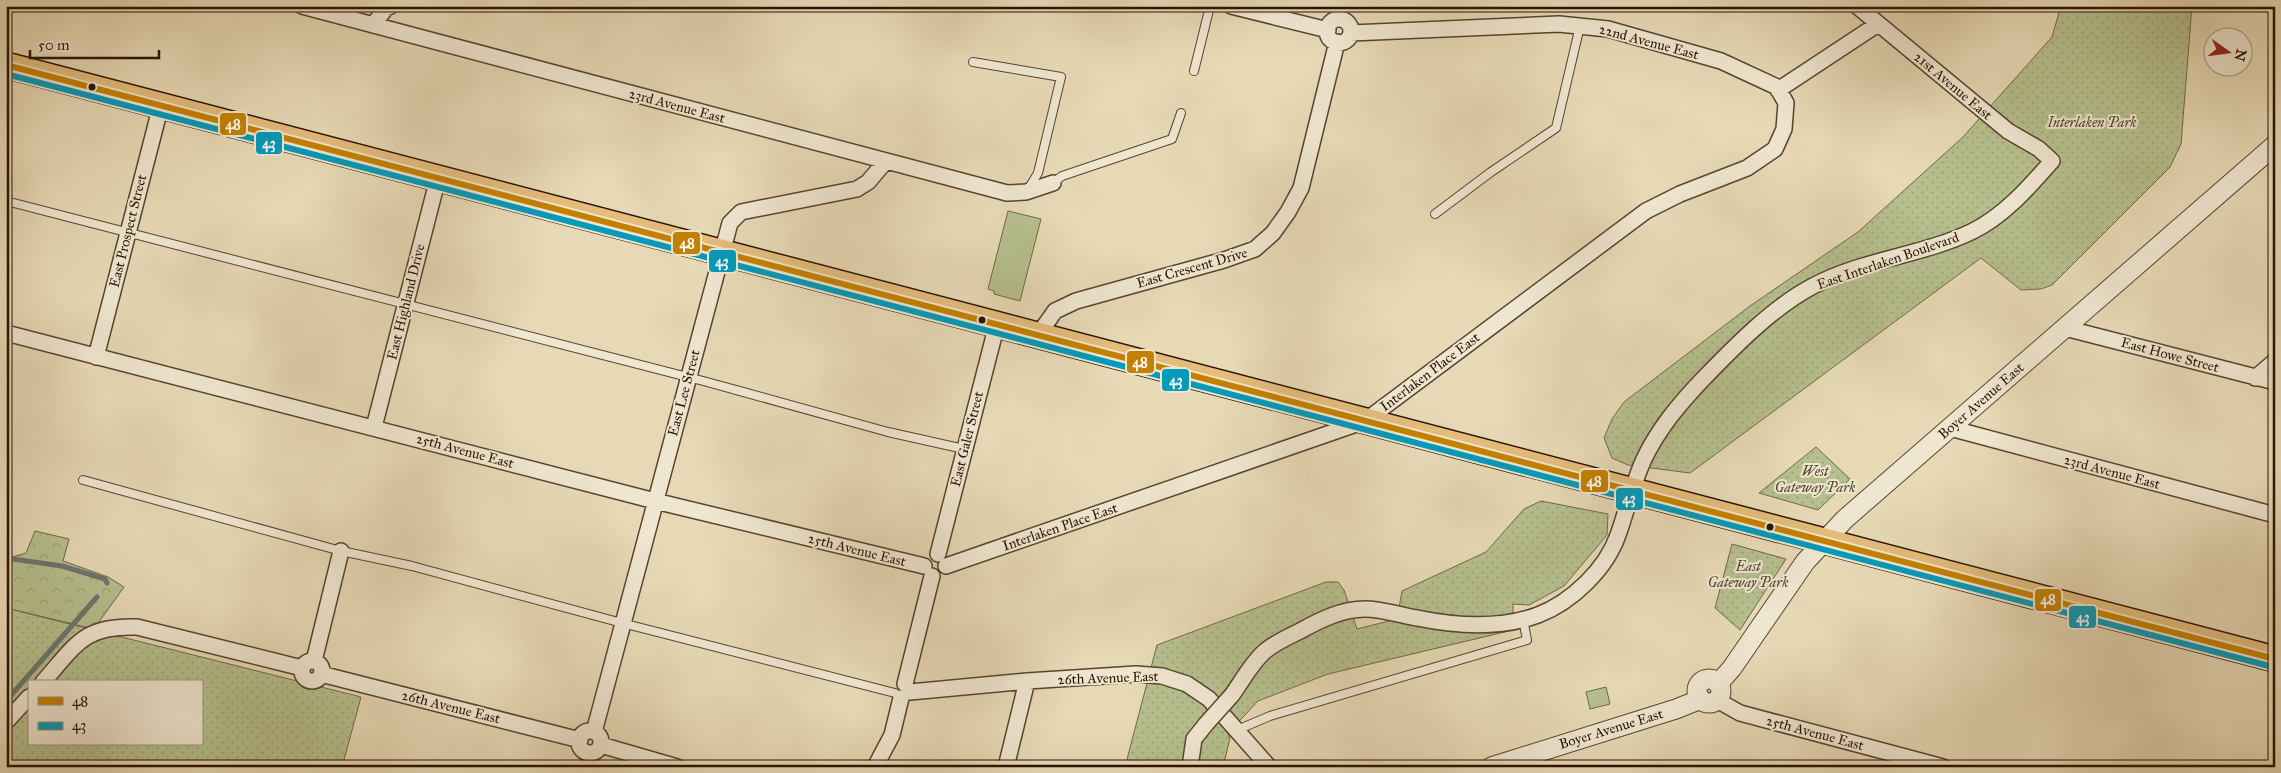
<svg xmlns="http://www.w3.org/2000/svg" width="2281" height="773" font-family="'IM FELL Great Primer',serif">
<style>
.green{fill:#b6bf8e;stroke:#706948}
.forest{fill:url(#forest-crowns);stroke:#706948}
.park{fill:url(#park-dots);stroke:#706948;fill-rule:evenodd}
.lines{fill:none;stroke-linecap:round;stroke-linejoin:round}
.stream{stroke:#6d766f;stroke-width:5}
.service-casing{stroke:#58442f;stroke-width:10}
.minor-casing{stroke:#58442f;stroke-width:18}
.tertiary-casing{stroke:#58442f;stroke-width:21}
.primary-casing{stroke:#291302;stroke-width:28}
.service{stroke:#efe6d0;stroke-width:8}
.minor{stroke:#efe6d0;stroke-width:15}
.tertiary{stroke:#efe6d0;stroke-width:19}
.primary{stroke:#e4bc7b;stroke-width:25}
.minor-bridge-casing{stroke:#58442f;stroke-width:18;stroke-linecap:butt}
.minor-bridge{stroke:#efe6d0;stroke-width:15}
.bus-1-casing{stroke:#efe6d0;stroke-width:10}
.bus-2-casing{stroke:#efe6d0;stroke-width:10}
.bus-1{stroke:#c48100;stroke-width:6}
.bus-2{stroke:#049aba;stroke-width:6}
.bus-dot{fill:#291302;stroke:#efe6d0;stroke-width:2}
.labels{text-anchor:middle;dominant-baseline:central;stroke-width:4;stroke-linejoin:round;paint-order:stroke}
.street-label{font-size:14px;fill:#291302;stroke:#efe6d0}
.park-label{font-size:14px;font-style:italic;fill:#53472c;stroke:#efe6d0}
.line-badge{stroke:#efe6d0;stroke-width:2}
.badge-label{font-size:14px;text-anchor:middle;font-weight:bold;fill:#fff}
</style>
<defs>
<pattern id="forest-crowns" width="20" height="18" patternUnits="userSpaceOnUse" patternTransform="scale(1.25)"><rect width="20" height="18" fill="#b6bf8e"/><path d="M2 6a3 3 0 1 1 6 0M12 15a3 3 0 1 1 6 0" fill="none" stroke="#9ca379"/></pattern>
<pattern id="park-dots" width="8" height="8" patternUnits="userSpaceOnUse" patternTransform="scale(1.25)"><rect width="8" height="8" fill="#b6bf8e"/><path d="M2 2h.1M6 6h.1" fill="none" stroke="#9ca379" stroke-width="1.8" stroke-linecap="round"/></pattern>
</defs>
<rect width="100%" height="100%" fill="#e7d9b6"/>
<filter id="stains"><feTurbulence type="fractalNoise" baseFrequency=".004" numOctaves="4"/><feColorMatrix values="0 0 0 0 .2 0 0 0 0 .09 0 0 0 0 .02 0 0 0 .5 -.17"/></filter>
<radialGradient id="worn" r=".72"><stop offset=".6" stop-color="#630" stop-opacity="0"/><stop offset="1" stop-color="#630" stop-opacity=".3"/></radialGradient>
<path class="green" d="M1008 211 1041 219 1020 301 994 294V291L988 289Z
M1606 687 1610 704 1590 709 1586 692Z"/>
<path class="forest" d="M35 531 69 539 63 561 108 577 124 587 94 629 6 608V556L12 557 26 553Z"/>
<path class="park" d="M2058 6H2192L2181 144 2170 167 2052 285 2041 289 2021 290 1981 258 1690 473 1628 465 1612 458 1604 438 1612 419 1624 402 1750 306 1858 232 1963 137 2052 37 2060 9Z
M1816 447 1850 479 1818 510 1759 493Z
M1541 501 1608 514 1607 535 1564 586 1529 605 1513 604V630L1328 674 1258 701 1228 733 1230 738 1223 767H1125L1157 645 1326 582H1338L1344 590 1357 629 1397 619 1402 591 1486 552 1524 509Z
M1732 544 1786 559 1740 630 1715 608Z
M6 608 361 697 342 767H6ZM29 682H201V744H29Z"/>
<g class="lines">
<path class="stream" d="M6 558 62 566 105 579 107 583
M6 701 97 597"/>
<defs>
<path id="service" d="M973 62 1061 77 1038 173 1027 191
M1194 71 1210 6
M1053 183 1062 176 1172 139 1181 113
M6 201 707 382 888 432 964 449
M1435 214 1491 172 1556 128 1580 26
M83 480 341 551 412 566 622 623 895 693
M1237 730 1270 716 1527 640 1523 619"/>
<path id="minor" d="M302 6 1007 193 1026 192 1053 183
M1231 6 1328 30
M1327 31a12 12 0 1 1 24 0a12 12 0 1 1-24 0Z
M373 25 386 8 391 6
M1778 90 1878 24
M2065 328 2275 382
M6 333 655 501 924 566
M1038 335 1055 311 1076 301 1224 260 1255 249 1273 233 1288 212 1301 188 1337 42
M96 357 161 105
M2255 378 2275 361
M374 427 438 178
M1950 428 2275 515
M938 554 997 324
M946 566 1365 421 1646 211 1680 194 1747 168 1775 149 1784 129 1786 103 1777 87 1721 61 1608 29 1559 24 1351 33
M302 671a10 10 0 1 1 20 0a10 10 0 1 1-20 0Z
M314 661 341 551
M321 674 580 740
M43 682C76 645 83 625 137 627L302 668
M905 684 932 576
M910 692 1027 681 1136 674 1162 676 1187 684 1209 699 1269 767
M1232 695C1242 681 1251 664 1264 652 1274 643 1288 637 1300 631 1320 620 1342 609 1365 609 1382 609 1400 615 1417 618 1456 626 1500 629 1538 615 1572 602 1606 569 1618 535 1627 510 1633 483 1644 459 1659 428 1680 403 1704 378 1734 347 1773 307 1813 286 1863 259 1922 256 1973 231 2004 216 2030 186 2052 161L2039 149 2008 131 1857 6
M1717 700 1740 713 1943 767
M6 722 29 697
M579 742a11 11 0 1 1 22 0a11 11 0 1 1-22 0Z
M594 732 730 223 741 212 857 189 868 182 886 161
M601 745 677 767
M875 767 892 735 901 698
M1006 767 1027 681
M1190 767 1194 739 1206 724"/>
<path id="tertiary" d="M1697 691a12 12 0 1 1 24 0a12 12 0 1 1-24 0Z
M1718 684 1732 668 1805 562 1845 519 2275 145
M1491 767 1676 709 1701 699"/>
<path id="primary" d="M6 65 2275 659"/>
</defs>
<use href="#service" class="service-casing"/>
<use href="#minor" class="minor-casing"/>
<use href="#tertiary" class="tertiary-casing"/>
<use href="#primary" class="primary-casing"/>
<use href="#service" class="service"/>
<use href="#minor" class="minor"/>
<use href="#tertiary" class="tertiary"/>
<use href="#primary" class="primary"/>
<defs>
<path id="minor-bridge" d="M1206 724 1232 695"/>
</defs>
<use href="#minor-bridge" class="minor-bridge-casing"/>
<use href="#minor-bridge" class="minor-bridge"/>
<defs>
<path id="bus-1" d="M6 65 2275 659"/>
<path id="bus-2" d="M6 74 2273 667"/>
</defs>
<use href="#bus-1" class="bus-1-casing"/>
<use href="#bus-2" class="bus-2-casing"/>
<use href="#bus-1" class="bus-1"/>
<use href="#bus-2" class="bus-2"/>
</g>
<g class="bus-dot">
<circle cx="92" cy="87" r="4.5"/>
<circle cx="982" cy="320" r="4.5"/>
<circle cx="1770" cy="527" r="4.5"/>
</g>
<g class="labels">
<g class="street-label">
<text transform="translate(1649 42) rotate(15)">22nd Avenue East</text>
<text transform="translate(1953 86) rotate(40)">21st Avenue East</text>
<text transform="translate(677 106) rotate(15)">23rd Avenue East</text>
<text transform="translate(128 231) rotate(-76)">East Prospect Street</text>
<text transform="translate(1888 261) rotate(-19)">East Interlaken Boulevard</text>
<text transform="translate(1192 268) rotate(-16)">East Crescent Drive</text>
<text transform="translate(406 302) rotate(-76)">East Highland Drive</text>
<text transform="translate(2170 355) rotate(15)">East Howe Street</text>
<text transform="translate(1430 372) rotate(-37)">Interlaken Place East</text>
<text transform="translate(684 393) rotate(-75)">East Lee Street</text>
<text transform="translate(1981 401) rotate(-41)">Boyer Avenue East</text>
<text transform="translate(967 439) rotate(-76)">East Galer Street</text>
<text transform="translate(465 451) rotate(15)">25th Avenue East</text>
<text transform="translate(2112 472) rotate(15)">23rd Avenue East</text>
<text transform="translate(1060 527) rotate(-19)">Interlaken Place East</text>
<text transform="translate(857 550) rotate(14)">25th Avenue East</text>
<text transform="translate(1108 678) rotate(-2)">26th Avenue East</text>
<text transform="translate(451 707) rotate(14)">26th Avenue East</text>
<text transform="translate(1611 729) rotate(-17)">Boyer Avenue East</text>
<text transform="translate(1815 733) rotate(15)">25th Avenue East</text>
</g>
<g class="park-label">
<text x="2092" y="122">Interlaken Park</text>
<text x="1815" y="471">West<tspan x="1815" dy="16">Gateway Park</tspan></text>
<text x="1748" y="566">East<tspan x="1748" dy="16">Gateway Park</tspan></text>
</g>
</g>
<g class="line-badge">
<rect x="219" y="112" width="28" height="24" rx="5" fill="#c48100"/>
<rect x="255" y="131" width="28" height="24" rx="5" fill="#049aba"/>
<rect x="672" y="231" width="29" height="24" rx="5" fill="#c48100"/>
<rect x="708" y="249" width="29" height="24" rx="5" fill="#049aba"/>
<rect x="1126" y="350" width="29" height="24" rx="5" fill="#c48100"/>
<rect x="1161" y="368" width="29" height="24" rx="5" fill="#049aba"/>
<rect x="1580" y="469" width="29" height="24" rx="5" fill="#c48100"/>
<rect x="1615" y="487" width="29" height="24" rx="5" fill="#049aba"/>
<rect x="2034" y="588" width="28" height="24" rx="5" fill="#c48100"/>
<rect x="2068" y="605" width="29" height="24" rx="5" fill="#049aba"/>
</g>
<g class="badge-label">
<text x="233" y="129">48</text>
<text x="269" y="148">43</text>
<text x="687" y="248">48</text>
<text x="722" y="266">43</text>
<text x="1140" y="367">48</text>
<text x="1176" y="385">43</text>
<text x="1594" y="486">48</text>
<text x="1629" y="503">43</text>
<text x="2048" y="604">48</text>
<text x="2083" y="622">43</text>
</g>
<rect width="2281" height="773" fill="none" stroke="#e7d9b6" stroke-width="25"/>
<rect x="8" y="8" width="2266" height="758" fill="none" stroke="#291302" stroke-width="2.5"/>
<rect x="12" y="12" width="2256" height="748" fill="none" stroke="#291302"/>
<rect x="28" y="680" width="175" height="65" fill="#efe6d0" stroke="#a0927e"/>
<rect x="38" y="697" width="25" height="8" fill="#c48100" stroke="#a0927e"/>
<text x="72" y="706" font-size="15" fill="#291302">48</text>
<rect x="38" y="722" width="25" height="8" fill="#049aba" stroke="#a0927e"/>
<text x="72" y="730" font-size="15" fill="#291302">43</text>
<g transform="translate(2228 52) rotate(104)"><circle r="24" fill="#efe6d0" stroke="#a0927e"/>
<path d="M0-4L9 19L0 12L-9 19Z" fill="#8f2418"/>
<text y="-8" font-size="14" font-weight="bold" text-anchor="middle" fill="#291302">N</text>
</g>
<path d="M30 50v8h129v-8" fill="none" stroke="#291302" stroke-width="2.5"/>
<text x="38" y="50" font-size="15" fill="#291302" stroke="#efe6d0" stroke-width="4" paint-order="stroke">50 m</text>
<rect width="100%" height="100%" filter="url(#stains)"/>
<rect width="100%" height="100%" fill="url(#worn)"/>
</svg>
